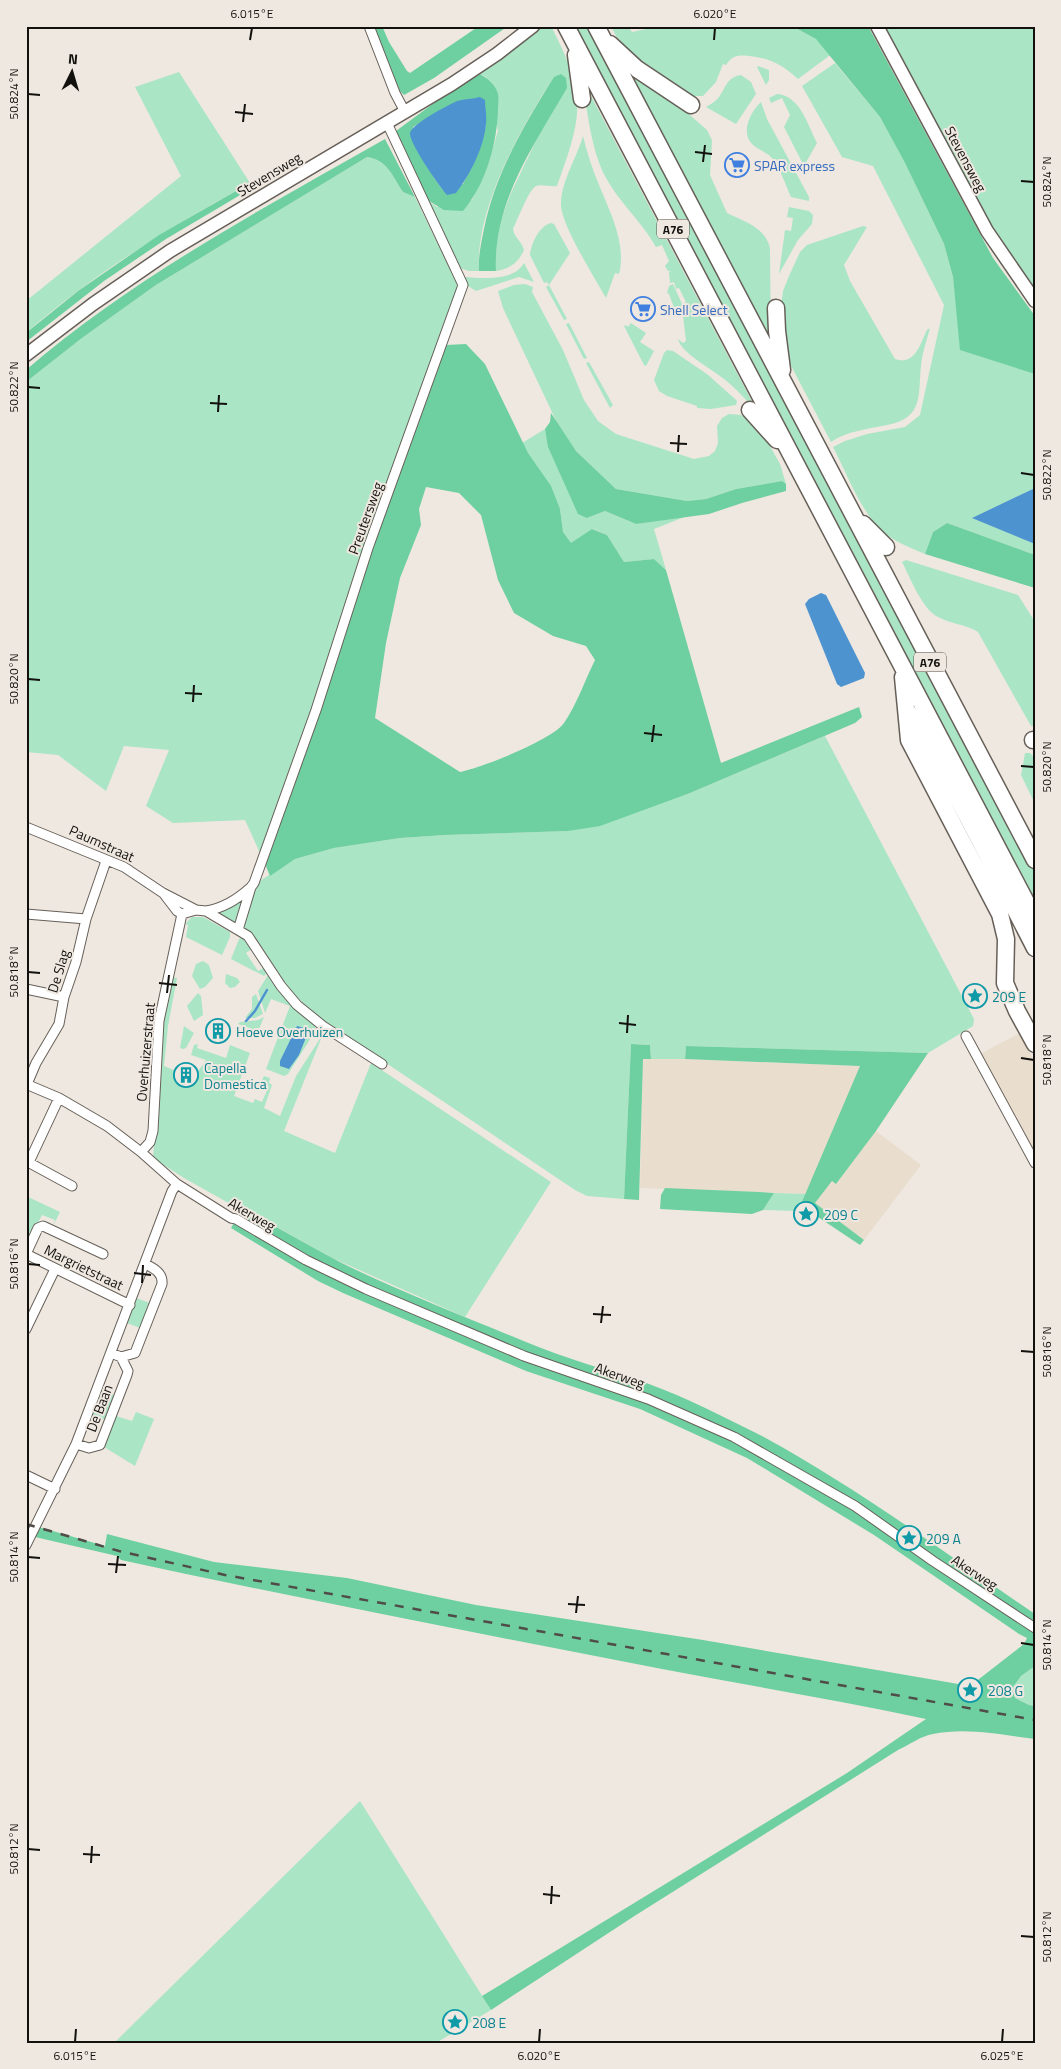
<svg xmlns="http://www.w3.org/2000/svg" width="1061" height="2069" font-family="'Titillium Web',sans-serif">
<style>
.built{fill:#e9ddce}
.green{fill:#aae5c6}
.forest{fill:#6ed0a0;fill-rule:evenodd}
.water{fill:#4d93d0}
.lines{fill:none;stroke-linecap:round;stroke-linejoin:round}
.stream{stroke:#4d93d0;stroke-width:2.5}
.street-casing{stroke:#676059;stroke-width:11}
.secondary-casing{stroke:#676059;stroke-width:15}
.highway-casing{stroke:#676059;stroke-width:19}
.street{stroke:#fff;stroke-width:9}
.secondary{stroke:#fff;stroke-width:12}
.highway{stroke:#fff;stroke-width:16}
.rail{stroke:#504c48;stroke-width:2.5;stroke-dasharray:9 9;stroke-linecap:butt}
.ticks{fill:none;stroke:#13110e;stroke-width:2}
.labels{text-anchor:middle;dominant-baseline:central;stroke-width:4;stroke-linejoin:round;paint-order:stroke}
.shield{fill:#efe8e0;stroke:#55524d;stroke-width:1}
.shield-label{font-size:12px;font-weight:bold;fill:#13110e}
.street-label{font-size:14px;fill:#13110e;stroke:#efe8e0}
.shop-label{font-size:14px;fill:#366cbe;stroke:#efe8e0;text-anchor:start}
.culture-label{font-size:14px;fill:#0d838f;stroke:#efe8e0;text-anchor:start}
.neatline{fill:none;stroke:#13110e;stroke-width:2}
.ticks-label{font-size:12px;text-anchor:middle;fill:#13110e}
</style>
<rect width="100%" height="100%" fill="#efe8e0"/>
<path class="built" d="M1020 1033 1035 1062V1147L1030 1149 980 1054Z
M643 1059H685L861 1066 806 1194 640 1188Z
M876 1131 921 1165 864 1240 815 1203 832 1181 837 1183Z"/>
<path class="green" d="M542 26H551C587 96 583 114 557 186 550 187 542 184 536 186 529 189 517 221 513 229 514 238 522 241 524 250 518 263 511 268 496 271 494 219 512 192 533 147 543 125 548 99 555 76 521 126 475 209 479 271H469L460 268 424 198 437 207 472 200 487 167 498 131 486 77 480 74Z
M572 26H589L678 202 815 454 1035 872V905Z
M611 26H628L632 32 660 26H792L816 39 833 53 798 79C781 64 772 59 749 56 738 55 733 55 726 65L723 64 716 82 703 96H690L639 61 616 36Z
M884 26H1035V291L984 217Z
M835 63 880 117 905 163 944 244 953 277 957 312 1028 371 1035 374V488L973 518 1035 544V555L947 523 933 532 925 554C911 548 895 542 883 532 861 512 847 474 833 447L845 441 867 434 905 427 920 415 944 305 873 166 842 157 802 86Z
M758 66 769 70V80L766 85 757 67Z
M626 69 682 108 707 130 712 140 710 175 727 213C745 222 765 227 770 248L771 344Z
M179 72 250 183C171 227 94 273 26 333V301L181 176 135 87Z
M741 75 751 82 756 94 736 124 706 107C711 104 716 101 719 97 726 87 727 77 741 75Z
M581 77 757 411C748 402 739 392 730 384 718 372 681 354 678 339L683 343 686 341 683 316 676 313 669 294 667 293 669 286 673 284 682 304 686 302 679 288 676 289 674 282 670 283 669 272 671 271H668L665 266 669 261 662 245 656 247C642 222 619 202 606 178 590 148 588 110 581 77Z
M777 94C800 95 808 126 817 143L804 166 784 127 790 115 782 98 771 103 769 98Z
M761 102 767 119 809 197V201L791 197C786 186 779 165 771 157 766 152 757 149 752 144 740 132 751 111 761 102Z
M583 136C587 152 592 169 599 185 610 212 625 240 620 270L619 274 615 273 606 298C595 278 559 222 561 202 562 180 577 157 583 136Z
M367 157C388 160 392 176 403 192L415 197 458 286 330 681 265 864 245 820 173 823 146 806 169 750 124 746 106 791 58 755 26 752V382L82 338 156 285Z
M789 207 809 211 813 215 812 224 798 240 779 274 785 230 791 231 793 218 787 217Z
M551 223 554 224 570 253 549 285 567 319 564 320 546 287 549 285 547 282 544 283 530 255C531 244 539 226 551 223Z
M863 226 867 227 844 265 850 281 895 359C915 366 920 344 927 330L930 328C927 340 922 353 921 366 918 395 924 418 887 425 868 429 847 431 831 442L787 358 780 313 783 291 789 276 800 252 807 245Z
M524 263 534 282 519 277 476 291 468 286 464 277C483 278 513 282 524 263Z
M525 284 533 287 532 292 563 350 584 400 598 421 616 434 694 459 709 456 715 451 718 443 717 426 722 418 729 414 741 415 750 421 766 439 780 464 786 484 782 481 736 489 706 499 687 501 616 489 576 451 559 427 503 308 498 291 514 285Z
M569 323 587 358 584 359 566 324Z
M631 323 646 333 640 342 654 351 646 366 644 365 624 326 626 325 628 327Z
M667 350 673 351 707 374 735 399 737 401 736 405 711 409 697 408V406L667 396 659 391 654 380 664 353Z
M589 362 613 405 610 408 586 363Z
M545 429C552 462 570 489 587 518L605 511 636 524 687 516 654 529 666 570 654 559 624 562 607 535 593 529 571 544 563 532 560 509 522 443Z
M906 560 1018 595 1035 622V726H1031L978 632C965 624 951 624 938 617 922 609 911 579 902 562Z
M825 736 974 1019 973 1026 928 1053 686 1046 685 1059H651L650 1045 631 1044 624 1199 587 1196 575 1190 316 1016 288 988 257 940 241 928 258 882 295 859 334 848 400 838 445 835 568 831 690 793Z
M1025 753H1030L1035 758V804L1021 775Z
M244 898 235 923 216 911Z
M192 917H203L230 932V937L222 955 186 937 188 925 185 924Z
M242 937 252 949 246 953 258 971 265 967 267 973 264 976 231 959 239 939Z
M203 961 209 965 213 978 205 987 200 989 192 976 196 964Z
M226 974 237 978 240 982 235 987 230 988 225 983Z
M268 975 291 1005 315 1025 316 1030 288 1074 284 1076 266 1069 290 1006 271 999 265 1013 258 991Z
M172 977 177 978 168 1026 164 1066 183 1074 182 1077 192 1080 206 1060 191 1055 194 1045 198 1044 197 1048 226 1058 230 1045 250 1053 234 1096 253 1103 255 1099 262 1102 269 1086 261 1083 264 1076 270 1078 269 1083 272 1085 264 1108 280 1116 296 1076 323 1034 284 1131 335 1153 371 1063 551 1182 465 1317 330 1257 270 1223 241 1210 184 1178 153 1158 163 1018Z
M198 993 201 996 203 1015 194 1021 187 1006Z
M256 994 263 1014 255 1018H245L252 1009V997Z
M264 1017 258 1031 238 1024 240 1022 258 1020Z
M184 1026 194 1033 186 1048 183 1049 180 1048Z
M774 1193 806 1194 798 1211 763 1210Z
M26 1196 60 1212 53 1226 55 1220 42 1215 26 1246Z
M136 1298 150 1303 151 1307 144 1326 140 1328 127 1323Z
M100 1390 114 1395 115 1399 108 1417 105 1420 91 1414Z
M136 1412 154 1419 135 1466 104 1447 116 1416 132 1421Z
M1035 1666V1706L1029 1705 1015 1698 1011 1688 1021 1676Z
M360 1801 491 2010 436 2043H114Z"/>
<path class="forest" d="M372 26H382L389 42 407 71 410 73 479 26H508L434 78 404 95 399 90Z
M792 26H868L993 258 1035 316V374L960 350 953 277 944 244 905 163 880 117 816 39Z
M480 74C487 78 496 85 498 94 499 98 498 104 498 109 497 144 486 184 463 211L444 210 424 198 396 131 442 97ZM467 100 486 125 479 150 463 184 443 190 434 178 413 127 459 101Z
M561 74 566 78 567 88C534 145 493 202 496 271H479C478 257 481 244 484 229 495 174 524 125 554 77Z
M385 139 415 197 403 192C392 176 388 160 367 157L156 285 82 338 26 382V370C134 277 262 209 385 139Z
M250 183 247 191 166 239 104 281 26 342V333L78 291 159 235Z
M466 344 485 364 528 453 551 486 560 509 563 532 571 543 592 529 607 535 624 562 654 559 666 570 721 763 859 707 862 717 855 723 690 793 600 826 568 831 445 835 400 838 334 848 295 859 270 876 265 864 330 681 372 546 446 345ZM426 487 459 493 481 515 498 580 514 613 553 636 586 646 595 660C585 680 577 704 564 723 552 740 481 768 460 772L375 718 386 643 400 578 421 525 419 509Z
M551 413 576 451 616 489 687 501 706 499 736 489 782 481 786 484V491L742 503 709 514 636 524 605 511 587 518 578 514 548 447 545 429 550 422Z
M947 523 1035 555V588L925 554 933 532Z
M631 1044 650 1045 651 1059H643L639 1200 624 1199Z
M686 1046 928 1053 876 1131 836 1184 832 1181 815 1203 864 1240 860 1245 809 1211H798L860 1066 685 1059Z
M665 1188 759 1192 774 1193 763 1210 752 1214 660 1209 661 1195Z
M241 1210C279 1226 314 1250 352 1268 409 1295 468 1318 526 1342 566 1359 609 1370 649 1384 687 1398 724 1417 760 1435 856 1487 945 1553 1035 1614V1666L1021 1676 1012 1688 1015 1698 1029 1705 1035 1706V1739C1003 1735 966 1727 933 1734 921 1736 909 1745 898 1750L636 1915 491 2010 482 1996 847 1773 926 1719C838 1700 750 1686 662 1669 482 1634 301 1599 121 1560L117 1556 35 1537 39 1527 105 1546 107 1534 214 1562 347 1578 476 1605 703 1640 970 1686 1024 1644 1027 1638 1019 1634 874 1535 747 1458 640 1409 526 1371 343 1293 318 1281 231 1228Z"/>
<path class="water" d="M480 97 485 100C485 108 487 116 486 124 484 147 470 175 456 193L447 195C439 186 409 143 410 133 412 124 448 105 457 101 464 99 473 99 480 97Z
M1035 488V544L972 518Z
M821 593 826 595 865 673 864 678 841 687 837 684 805 604 809 599Z
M297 1026 304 1028 307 1035 299 1055 289 1069 280 1066V1061Z"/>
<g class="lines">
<path class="stream" d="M246 1021 255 1011 267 990"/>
<defs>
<path id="street" d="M369 26 395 93 405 112
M26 827 124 867 163 893 196 910
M164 894 177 911 182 914
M206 911C224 908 238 899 251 887
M26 914 86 919
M182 914 196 910 206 911 248 936 281 986 297 1005 323 1026 382 1064
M238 930 251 887 254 883 316 710 368 548 463 285 387 123
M26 989 64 997
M966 1036 1035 1163
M26 1084 59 1098 107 1126 141 1152 177 1184 231 1218 236 1219 306 1260 366 1289 524 1356 648 1399 734 1437 855 1506 933 1561 1035 1628
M27 1084 36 1063 59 1024 64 997 76 962 86 919 106 861
M141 1152 150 1142 153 1131 159 1021 182 914
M26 1161 72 1186
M29 1162 59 1098
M26 1254 130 1305
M26 1254 38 1228 43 1226 103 1254
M26 1329 55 1269
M111 1353 121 1357 135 1353 162 1284C163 1273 154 1268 145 1264
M76 1444 89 1448 100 1445 127 1375 128 1371 121 1357
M26 1475 55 1489
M26 1545 76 1444 172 1191 177 1184"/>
<path id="secondary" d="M877 26 987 231 1035 301
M26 355 93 304 170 251 452 84 497 54 533 26"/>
<path id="highway" d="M566 26 1035 919
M596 26 1035 860
M610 44 637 69 691 105
M576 55 582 99
M776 308 777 331 782 370
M750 410 777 440
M863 524 886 547
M903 677 909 740 1000 914 1006 939 1005 983 1017 1011 1035 1044
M908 712C955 788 994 869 1035 948
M1033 740H1035"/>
</defs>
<use href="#street" class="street-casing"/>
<use href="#secondary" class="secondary-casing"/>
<use href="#highway" class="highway-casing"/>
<use href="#street" class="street"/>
<use href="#secondary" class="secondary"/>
<use href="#highway" class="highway"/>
<path class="rail" d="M26 1524 119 1551 225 1575 1035 1720"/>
</g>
<path class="ticks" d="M250 40 252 28M714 40 715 28M28 94 40 95M235 112 253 114M243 122 245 104M695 152 712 154M703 162 705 145M1021 181 1034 182M28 387 40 388M210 403 227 404M218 412 219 395M670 443 687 444M678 452 679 435M1021 473 1034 475M28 679 40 680M185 693 202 694M193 702 194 685M644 733 662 735M652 742 654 725M1021 766 1034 767M28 972 40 973M159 983 177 985M167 993 169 975M619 1023 636 1025M627 1033 628 1015M1021 1058 1034 1060M28 1264 40 1265M134 1273 151 1275M142 1283 143 1265M593 1314 611 1315M601 1323 603 1306M1021 1351 1034 1352M28 1557 40 1558M108 1564 126 1565M116 1573 118 1556M568 1604 585 1605M576 1613 578 1596M1021 1643 1034 1645M28 1849 40 1850M83 1854 100 1855M91 1863 92 1846M543 1894 560 1896M551 1904 552 1886M1021 1936 1034 1937M75 2042 76 2029M539 2042 540 2029M1002 2042 1003 2029"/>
<defs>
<symbol id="supermarket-ring" viewBox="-11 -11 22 22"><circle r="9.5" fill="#efe8e0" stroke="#3f7fe0" stroke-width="1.5"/><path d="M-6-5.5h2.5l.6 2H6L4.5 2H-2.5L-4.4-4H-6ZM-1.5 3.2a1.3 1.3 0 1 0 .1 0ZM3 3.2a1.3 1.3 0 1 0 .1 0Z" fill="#3f7fe0"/></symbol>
<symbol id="sight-ring" viewBox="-11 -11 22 22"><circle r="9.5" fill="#efe8e0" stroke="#0f9aa8" stroke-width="1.5"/><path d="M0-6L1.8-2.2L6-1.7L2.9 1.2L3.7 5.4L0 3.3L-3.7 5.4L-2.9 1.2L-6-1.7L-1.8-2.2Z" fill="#0f9aa8"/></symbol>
<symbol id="building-ring" viewBox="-11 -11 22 22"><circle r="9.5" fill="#efe8e0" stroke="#0f9aa8" stroke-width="1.5"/><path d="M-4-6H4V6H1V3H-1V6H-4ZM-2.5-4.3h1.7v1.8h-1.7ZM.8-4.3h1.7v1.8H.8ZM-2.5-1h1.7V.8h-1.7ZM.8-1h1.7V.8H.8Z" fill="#0f9aa8"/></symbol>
</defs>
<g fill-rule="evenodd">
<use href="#supermarket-ring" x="723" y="151" width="28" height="28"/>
<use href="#supermarket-ring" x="629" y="295" width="28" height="28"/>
<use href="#sight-ring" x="961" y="982" width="28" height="28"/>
<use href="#building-ring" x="204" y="1017" width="28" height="28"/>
<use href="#building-ring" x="172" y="1061" width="28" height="28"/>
<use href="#sight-ring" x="792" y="1200" width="28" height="28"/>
<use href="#sight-ring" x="895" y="1524" width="28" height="28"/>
<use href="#sight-ring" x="956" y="1676" width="28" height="28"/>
<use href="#sight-ring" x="441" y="2008" width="28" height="28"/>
</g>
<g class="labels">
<g class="shield">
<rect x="657" y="219.5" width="32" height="19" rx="4"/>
<rect x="914" y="652.5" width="32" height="19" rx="4"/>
</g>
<g class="shield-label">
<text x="673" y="229">A76</text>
<text x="930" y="662">A76</text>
</g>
<g class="street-label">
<text transform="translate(966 159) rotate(62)">Stevensweg</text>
<text transform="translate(269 174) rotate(-31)">Stevensweg</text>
<text transform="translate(365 518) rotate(-70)">Preutersweg</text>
<text transform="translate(102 843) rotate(24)">Paumstraat</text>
<text transform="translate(58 971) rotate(-73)">De Slag</text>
<text transform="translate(145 1052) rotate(-85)">Overhuizerstraat</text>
<text transform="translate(252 1214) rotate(30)">Akerweg</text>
<text transform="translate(84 1267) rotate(26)">Margrietstraat</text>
<text transform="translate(620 1375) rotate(19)">Akerweg</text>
<text transform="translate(99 1408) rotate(-69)">De Baan</text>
<text transform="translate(975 1572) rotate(33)">Akerweg</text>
</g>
<g class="shop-label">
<text x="754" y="165">SPAR express</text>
<text x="660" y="309">Shell Select</text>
</g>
<g class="culture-label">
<text x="992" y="996">209 E</text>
<text x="236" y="1031">Hoeve Overhuizen</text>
<text x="204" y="1067">Capella<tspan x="204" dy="16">Domestica</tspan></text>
<text x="824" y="1214">209 C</text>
<text x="926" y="1538">209 A</text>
<text x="988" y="1690">208 G</text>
<text x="472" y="2022">208 E</text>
</g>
</g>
<rect width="1061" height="2069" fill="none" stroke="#efe8e0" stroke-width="55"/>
<g transform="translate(72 72) rotate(5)" stroke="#efe8e0" stroke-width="4" paint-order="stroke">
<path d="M0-4L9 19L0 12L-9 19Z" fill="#13110e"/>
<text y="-8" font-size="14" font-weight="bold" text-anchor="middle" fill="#13110e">N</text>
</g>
<rect x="28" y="28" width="1006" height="2014" class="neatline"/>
<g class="ticks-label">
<text x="252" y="18">6.015°E</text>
<text x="715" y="18">6.020°E</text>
<text transform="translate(14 94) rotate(-90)" y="4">50.824°N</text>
<text transform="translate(1047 182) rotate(-90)" y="4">50.824°N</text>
<text transform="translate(14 387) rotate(-90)" y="4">50.822°N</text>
<text transform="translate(1047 475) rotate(-90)" y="4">50.822°N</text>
<text transform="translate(14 679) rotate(-90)" y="4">50.820°N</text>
<text transform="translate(1047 767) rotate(-90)" y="4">50.820°N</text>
<text transform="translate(14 972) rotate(-90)" y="4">50.818°N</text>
<text transform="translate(1047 1060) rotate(-90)" y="4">50.818°N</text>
<text transform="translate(14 1264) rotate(-90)" y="4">50.816°N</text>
<text transform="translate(1047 1352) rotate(-90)" y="4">50.816°N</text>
<text transform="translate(14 1557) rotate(-90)" y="4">50.814°N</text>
<text transform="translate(1047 1645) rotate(-90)" y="4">50.814°N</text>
<text transform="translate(14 1849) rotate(-90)" y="4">50.812°N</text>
<text transform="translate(1047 1937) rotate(-90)" y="4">50.812°N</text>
<text x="75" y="2060">6.015°E</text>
<text x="539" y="2060">6.020°E</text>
<text x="1002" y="2060">6.025°E</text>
</g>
</svg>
